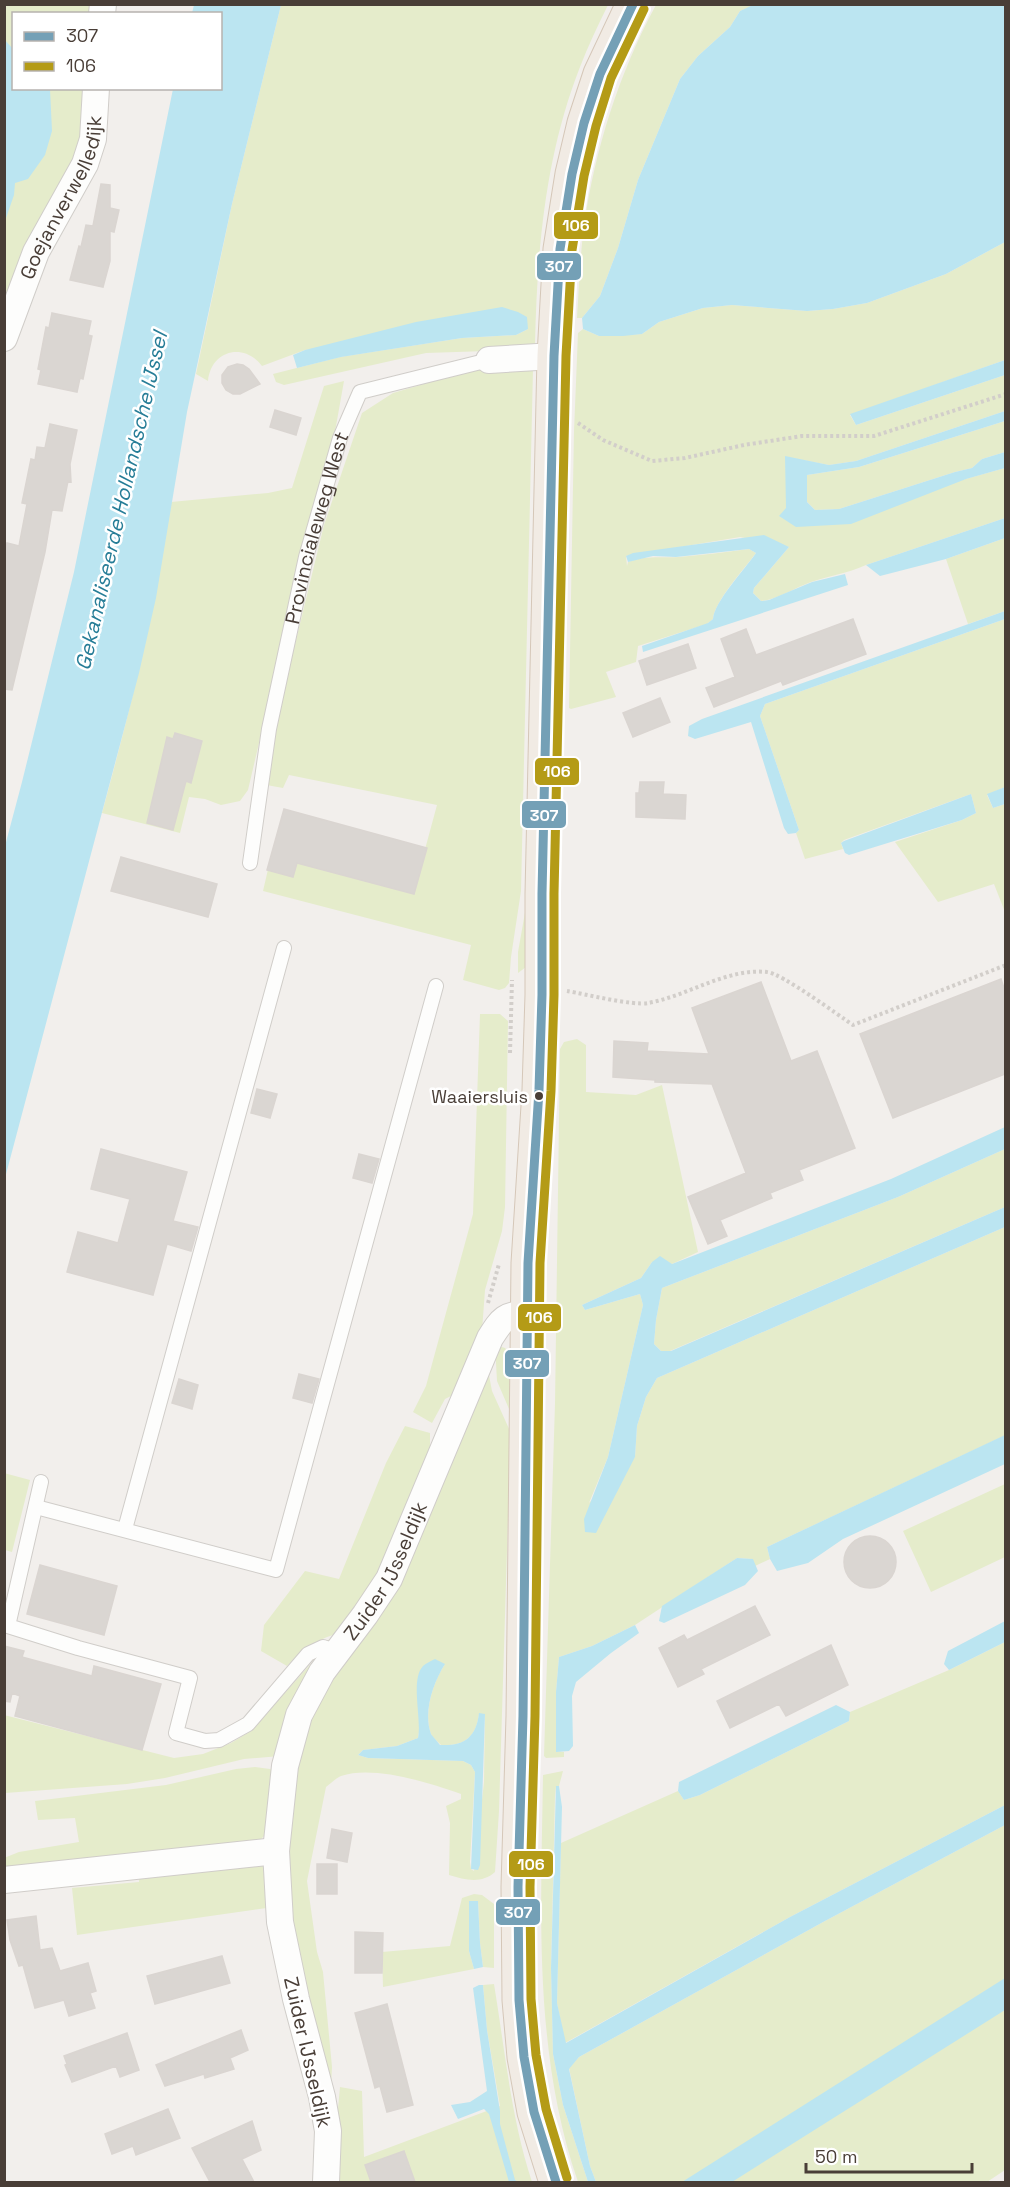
<svg xmlns="http://www.w3.org/2000/svg" width="1010" height="2187" font-family="'Space Grotesk',sans-serif">
<style>
.green{fill:#e5eccb;fill-rule:evenodd}
.water{fill:#bbe5f1}
.building{fill:#dad6d2;stroke:#dad5d1;stroke-width:1.5}
.lines{fill:none;stroke-linecap:round;stroke-linejoin:round}
.lane-casing{stroke:#d0cdc9;stroke-width:16}
.street-casing{stroke:#d0cdc9;stroke-width:28}
.primary-casing{stroke:#d5c7b8;stroke-width:35}
.path{stroke:#d2ceca;stroke-width:4;stroke-dasharray:3 3;stroke-linecap:butt}
.lane{stroke:#fdfdfc;stroke-width:14}
.street{stroke:#fdfdfc;stroke-width:26}
.primary{stroke:#f1ebe4;stroke-width:33}
.bus-1-casing{stroke:#fff;stroke-width:14}
.bus-2-casing{stroke:#fff;stroke-width:14}
.bus-1{stroke:#74a0b6;stroke-width:9}
.bus-2{stroke:#b49b16;stroke-width:9}
.bus-dot{fill:#493e37;stroke:#fff;stroke-width:2}
.labels{text-anchor:middle;dominant-baseline:central;stroke-width:5;stroke-linejoin:round;paint-order:stroke}
.bus-label{font-size:18px;fill:#493e37;stroke:#fff;text-anchor:end}
.street-label{font-size:20px;fill:#493e37;stroke:#fff}
.water-label{font-size:21px;font-style:italic;fill:#267d97;stroke:#fff}
.line-badge{stroke:#fff;stroke-width:2}
.badge-label{font-size:16px;text-anchor:middle;font-weight:bold;fill:#fff}
</style>
<rect width="100%" height="100%" fill="#f2efec"/>
<path class="green" d="M4 5H98V13L14 14V88L91 89 78 158 4 336Z
M281 5H608C598 25 588 46 580 67 545 156 537 251 535 345L518 350 426 353 284 385 276 382 273 374 340 357 462 338 516 335 528 329 305 350 262 366C244 342 211 350 208 381L196 374 232 204Z
M656 5H755L740 11 730 27 698 56 680 79 638 180 618 248 600 296 582 318H577C579 287 580 256 584 226 595 149 619 73 656 5Z
M1005 242V360L850 415 856 425 1005 375V411L856 461 829 465 786 457 796 526 1005 468V518L866 565C846 574 831 575 811 582 794 588 779 599 761 601L753 593 754 588 789 547 740 537 626 556 627 566 628 562C645 555 661 558 679 557 703 555 726 552 749 549L756 553C745 568 714 602 713 619L707 624 638 646 636 662 606 672 616 697 571 709 569 708 574 431 578 333 583 329 599 336 642 334 659 322 703 308 732 305 807 311 833 309 867 303 946 274Z
M482 367 533 369 521 891 511 957 509 983 505 988 499 990 463 980 471 945 263 891 272 852 414 890 437 805 289 775 283 788 261 784 324 525 362 413 393 393Z
M344 381 328 471 311 521 248 790 240 801 221 805 205 799 189 797 180 833 102 813C130 710 156 608 171 502L268 493 292 488 324 386Z
M1005 421V452L982 459 972 468 955 472 839 509 815 510 807 502V475L859 467Z
M1005 538V611L968 624 946 559Z
M1005 619V787L987 795 993 808 1005 804V912L994 884 938 902 895 842 962 820 976 813 971 794 844 840 841 843 843 849 805 859 796 833 799 830 760 716 765 704Z
M526 907V967L518 973V952Z
M480 1014H500L508 1021 505 1207 502 1231 485 1290 482 1331 455 1394 445 1399 432 1423 413 1412 426 1386 473 1214Z
M577 1039 586 1045V1092L636 1095 662 1085 698 1252 672 1264 652 1262 641 1278 582 1305 585 1310 640 1294 643 1305 608 1457 589 1503 635 1457 637 1426 646 1397 657 1378 1005 1227 1006 1435 767 1547 770 1559 755 1566 752 1559 737 1558 635 1625 592 1646 559 1657 556 1692V1751L564 1752V1757L546 1758 544 1756 555 1404 560 1049 564 1042Z
M1005 1149V1207L670 1351H661L654 1344 656 1320 662 1288 898 1197Z
M495 1345 505 1348 512 1357 515 1423 497 1381Z
M488 1370 492 1391 510 1431V1452L499 1811 495 1872C482 1884 465 1880 449 1875L450 1823 446 1806 461 1799V1794C430 1783 374 1765 341 1776 336 1778 330 1784 326 1787L307 1881 317 1952 323 1972 332 2067 331 2085 299 1988 282 1852 304 1723ZM445 1664C433 1682 423 1713 431 1734 433 1738 438 1742 441 1745 464 1746 476 1738 479 1714H485L484 1782 474 1871 471 1869 470 1862 475 1772 471 1765 463 1761 368 1758 358 1755 363 1750 397 1746 418 1738 420 1726 417 1687Z
M405 1426 430 1433V1472L413 1515 343 1632C319 1638 303 1648 287 1666L261 1651 264 1625 305 1571 339 1579 386 1463Z
M4 1473 30 1480 12 1552 5 1550Z
M1005 1484V1557L931 1592 903 1531Z
M1005 1642V1805L790 1917 565 2043 557 2003 561 1843 678 1791 684 1800 700 1795 849 1721 850 1712 949 1670Z
M315 1659 319 1660 280 1756 244 1759 165 1778 127 1784 5 1793 4 1715 174 1758 203 1754 231 1743 251 1731Z
M255 1767 270 1769 275 1773 271 1829 258 1842 5 1874 4 1858 19 1852 79 1842 75 1818 38 1820 35 1801 166 1785 236 1769Z
M563 1771 559 1786 556 1787 555 1796 551 1968 553 2054 563 2105 588 2182H578C533 2051 541 1913 543 1775Z
M1005 1825V2170L987 2182H596L590 2166 569 2068 579 2057 825 1921Z
M259 1862 266 1870 274 1907 77 1935 72 1888 139 1882 140 1868Z
M474 1894 482 1895 494 1904V1968L483 1967 480 1943 478 1901H469V1951L474 1969 383 1987 382 1952 450 1946 462 1898Z
M494 1984C505 2051 511 2118 532 2182H331L340 2087 362 2091 364 2157 500 2106 487 2030 483 1985Z"/>
<path class="water" d="M755 4 1005 5V242L946 274 867 303 833 309 807 311 732 305 703 308 659 322 642 334 623 336H599L583 329 582 318 600 296 618 248 638 180 680 79 698 56 730 27 740 11Z
M194 5H281L232 204 187 412 156 598 139 673 5 1178V846L22 782 74 572 173 89 220 88V14L192 13Z
M4 39 13 49 14 88 50 89 52 131 45 155 28 179 15 183 14 195 5 221Z
M502 307 518 312 527 317 528 329 516 335 462 338 341 357 297 368 293 355 305 350 416 322Z
M1005 360V375L856 425 850 414Z
M1005 411V421L859 467 807 475V502L815 510 839 509 955 472 972 468 982 459 1005 452V468L966 479 851 524 796 527 779 516 786 508 785 456 829 465 856 461Z
M1005 518V538L946 559 880 576 866 565Z
M764 535 789 547 754 588 753 593 761 601 769 600 812 582 845 574 848 585 643 652 642 646 708 623 713 619C714 602 745 569 756 553L749 549 676 557 653 556 628 562 626 556 633 553Z
M1005 611V619L765 704 760 716 799 830 796 833 788 834 784 828 751 722 695 739 688 736 689 726 702 719Z
M1005 787V804L993 808 987 794Z
M971 794 976 813 962 820 849 855 845 853 841 843 844 841Z
M1005 1127V1149L898 1197 662 1288 656 1320 654 1344 661 1351H671L1005 1207V1227L657 1378 646 1397 637 1426 635 1457 596 1533 585 1532 584 1519 608 1457 643 1305 640 1294 585 1310 582 1305 641 1278 652 1262 660 1256 672 1264 891 1179Z
M1005 1435V1464L843 1539 808 1563 777 1571 770 1559 767 1547Z
M737 1558 753 1559 758 1571 745 1585 664 1623 659 1621 662 1606Z
M1005 1621V1642L949 1670 944 1664 948 1651Z
M635 1625 639 1633 611 1653 576 1682 572 1696 573 1746 569 1751 556 1752V1692L559 1657 592 1646Z
M435 1659 445 1664C433 1683 423 1712 431 1734 433 1737 438 1742 440 1745 464 1746 476 1738 479 1713L485 1714 480 1865 478 1870 471 1869 475 1772 471 1765 463 1761 368 1758 358 1755 363 1750 397 1746 418 1738C422 1719 410 1680 423 1666 426 1663 431 1661 435 1659Z
M836 1705 850 1712 849 1721 700 1795 684 1800 678 1791 679 1782Z
M556 1786H559L562 1807 557 2003 566 2043 790 1917 1005 1805V1825L825 1921 579 2057 569 2069 590 2166 596 2182H588L563 2105 553 2054 551 1968Z
M469 1901H478L480 1943 483 1967 474 1969 469 1951Z
M1005 1978V2010L732 2182H682Z
M479 1985H483L487 2030 500 2111V2124L515 2180 518 2182H509L489 2114 484 2109 458 2119 451 2105 470 2102 487 2091 473 1988Z"/>
<path class="building" d="M101 184 110 185V208L119 210 114 232 110 231V261L103 287 70 280 79 246 81 247 86 225 93 226Z
M52 313 91 321 88 335 92 336 83 379 80 378 77 392 38 384 41 370 38 369 46 327 49 328Z
M237 364 243 365 249 369 260 384 240 394H233L226 390 222 383V375L228 367Z
M275 410 301 418 296 435 270 427Z
M50 424 77 430 70 464 71 482 68 481 62 511 52 510 45 552 12 690 4 689V554L7 543 19 546 27 504 22 503 31 459 35 460 37 447 45 448Z
M853 619 866 654 783 685 781 681 714 707 706 688 735 677 721 639 746 629 756 655Z
M688 644 696 668 647 685 639 661Z
M660 698 670 722 633 737 623 713Z
M175 733 202 741 191 783 186 781 173 830 147 823 167 737 173 739Z
M640 782H664L663 794 686 795 685 819 636 817V793H639Z
M284 809 427 848 414 894 297 863 293 877 267 870Z
M121 857 217 884 208 917 111 891Z
M1001 979 1005 991V1074L893 1118 860 1034Z
M761 982 791 1061 817 1051 855 1148 799 1170 803 1180 770 1193 772 1198 720 1220 727 1236 708 1244 688 1197 746 1173 712 1084 655 1082V1080L613 1077 614 1041 648 1043 647 1051 709 1054 692 1008Z
M257 1089 277 1094 270 1118 251 1113Z
M101 1149 187 1172 173 1221 198 1227 191 1251 167 1244 153 1295 67 1272 78 1232 118 1243 130 1199 91 1189Z
M359 1154 379 1159 372 1183 353 1178Z
M299 1374 319 1379 312 1403 293 1398Z
M179 1379 198 1385 192 1409 172 1403Z
M844 1562a26 26 0 1 1 52 0a26 26 0 1 1-52 0Z
M40 1565 117 1586 104 1635 27 1614Z
M755 1606 770 1635 701 1669 704 1674 678 1687 659 1648 684 1635 687 1640Z
M831 1645 848 1685 786 1716 779 1704 730 1728 717 1701Z
M4 1646 24 1651 22 1657 92 1676 94 1666 161 1684 142 1750 15 1716 20 1696 12 1693 10 1702 4 1701Z
M332 1829 352 1833 347 1862 327 1858Z
M317 1864H337V1894H317Z
M36 1916 40 1950 52 1948 60 1971 88 1963 96 1991 90 1993 95 2008 69 2016 64 2000 35 2008 23 1965 19 1966 10 1940 7 1920Z
M355 1932 383 1933 382 1973H355Z
M222 1956 230 1983 155 2004 147 1976Z
M387 2004 413 2105 387 2112 380 2086 375 2088 355 2013Z
M241 2030 248 2050 230 2058 234 2069 205 2078 204 2074 165 2086 156 2065Z
M127 2033 139 2070 120 2077 116 2066 72 2082 65 2065 67 2064 64 2056Z
M168 2109 180 2138 136 2155 133 2146 112 2154 105 2134Z
M252 2121 261 2150 242 2159 254 2182H210L192 2148Z
M404 2151 415 2182H371L365 2165Z"/>
<g class="lines">
<defs>
<g id="lane">
<path id="s1" d="M250 863 269 729 306 557 340 438 360 392 489 360"/>
<path d="M41 1482 8 1626 78 1648 190 1678 176 1733 205 1741 219 1740 248 1724 308 1654 323 1647 338 1652"/>
<path d="M36 1507 276 1570 436 986"/>
<path d="M125 1529 284 948"/>
</g>
<g id="street">
<path d="M102 14 103 4"/>
<path id="s2" d="M4 338 36 252 85 164 93 139 96 88"/>
<path d="M489 360 554 356"/>
<path d="M4 1880 276 1851"/>
<path id="s3" d="M326 2182 328 2131 322 2097 296 1999 280 1922 276 1851 285 1766 299 1715 322 1672 365 1615 389 1579 490 1338C502 1319 505 1314 528 1314"/>
</g>
<path id="primary" d="M556 2182 534 2112 524 2057 519 2000 518 1887 523 1716 528 1263 539 1090 542 995V894L554 356 560 249 572 174 584 123 600 74 633 4"/>
</defs>
<use href="#lane" class="lane-casing"/>
<use href="#street" class="street-casing"/>
<use href="#primary" class="primary-casing"/>
<path class="path" d="M578 423 603 440 652 461 685 458 744 445 802 436H874L1006 394
M567 991C585 994 633 1006 648 1003 688 996 726 968 767 972 781 973 838 1015 853 1025L1006 965
M510 1053 512 980
M488 1303 499 1264"/>
<use href="#lane" class="lane"/>
<use href="#street" class="street"/>
<use href="#primary" class="primary"/>
<defs>
<path id="bus-1" d="M556 2182 534 2112 524 2057 519 2000 518 1887 523 1716 528 1263 539 1090 542 995V894L554 356 560 249 572 174 584 123 600 74 633 4"/>
<path id="bus-2" d="M567 2178 546 2109 536 2055 531 1999 530 1887 535 1716 540 1263 551 1091 554 995V894L566 356 572 250 584 176 596 126 611 78 644 9"/>
</defs>
<use href="#bus-1" class="bus-1-casing"/>
<use href="#bus-2" class="bus-2-casing"/>
<use href="#bus-1" class="bus-1"/>
<use href="#bus-2" class="bus-2"/>
</g>
<circle class="bus-dot" cx="539" cy="1096" r="5"/>
<g class="labels">
<g class="bus-label">
<text x="528" y="1096">Waaiersluis</text>
</g>
<g class="street-label">
<text stroke="none"><textPath href="#s2" startOffset="153">Goejanverwelledijk</textPath></text>
<text stroke="none"><textPath href="#s1" startOffset="342">Provincialeweg West</textPath></text>
<text stroke="none"><textPath href="#s3" startOffset="644">Zuider IJsseldijk</textPath></text>
<text transform="translate(308 2052) rotate(77)">Zuider IJsseldijk</text>
</g>
<g class="water-label">
<text transform="translate(121 501) rotate(-77)">Gekanaliseerde Hollandsche IJssel</text>
</g>
</g>
<g class="line-badge">
<rect x="553" y="211" width="46" height="29" rx="6" fill="#b49b16"/>
<rect x="536" y="252" width="46" height="29" rx="6" fill="#74a0b6"/>
<rect x="534" y="757" width="46" height="29" rx="6" fill="#b49b16"/>
<rect x="521" y="800" width="46" height="29" rx="6" fill="#74a0b6"/>
<rect x="517" y="1303" width="45" height="29" rx="6" fill="#b49b16"/>
<rect x="504" y="1349" width="46" height="29" rx="6" fill="#74a0b6"/>
<rect x="508" y="1850" width="46" height="28" rx="6" fill="#b49b16"/>
<rect x="495" y="1898" width="46" height="28" rx="6" fill="#74a0b6"/>
</g>
<g class="badge-label">
<text x="576" y="231">106</text>
<text x="559" y="272">307</text>
<text x="557" y="777">106</text>
<text x="544" y="821">307</text>
<text x="539" y="1323">106</text>
<text x="527" y="1369">307</text>
<text x="531" y="1870">106</text>
<text x="518" y="1918">307</text>
</g>
<rect width="1010" height="2187" fill="none" stroke="#493e37" stroke-width="12"/>
<rect x="12" y="12" width="210" height="78" fill="#ffffff" stroke="#b6b2af" stroke-width="1.5"/>
<rect x="24" y="32" width="30" height="9" fill="#74a0b6" stroke="#b6b2af" stroke-width="1.5"/>
<text x="66" y="42" font-size="18" fill="#493e37">307</text>
<rect x="24" y="62" width="30" height="9" fill="#b49b16" stroke="#b6b2af" stroke-width="1.5"/>
<text x="66" y="72" font-size="18" fill="#493e37">106</text>
<path d="M806 2163v9h166v-9" fill="none" stroke="#493e37" stroke-width="3"/>
<text x="815" y="2163" font-size="18" fill="#493e37" stroke="#ffffff" stroke-width="4.5" paint-order="stroke">50 m</text>
</svg>
